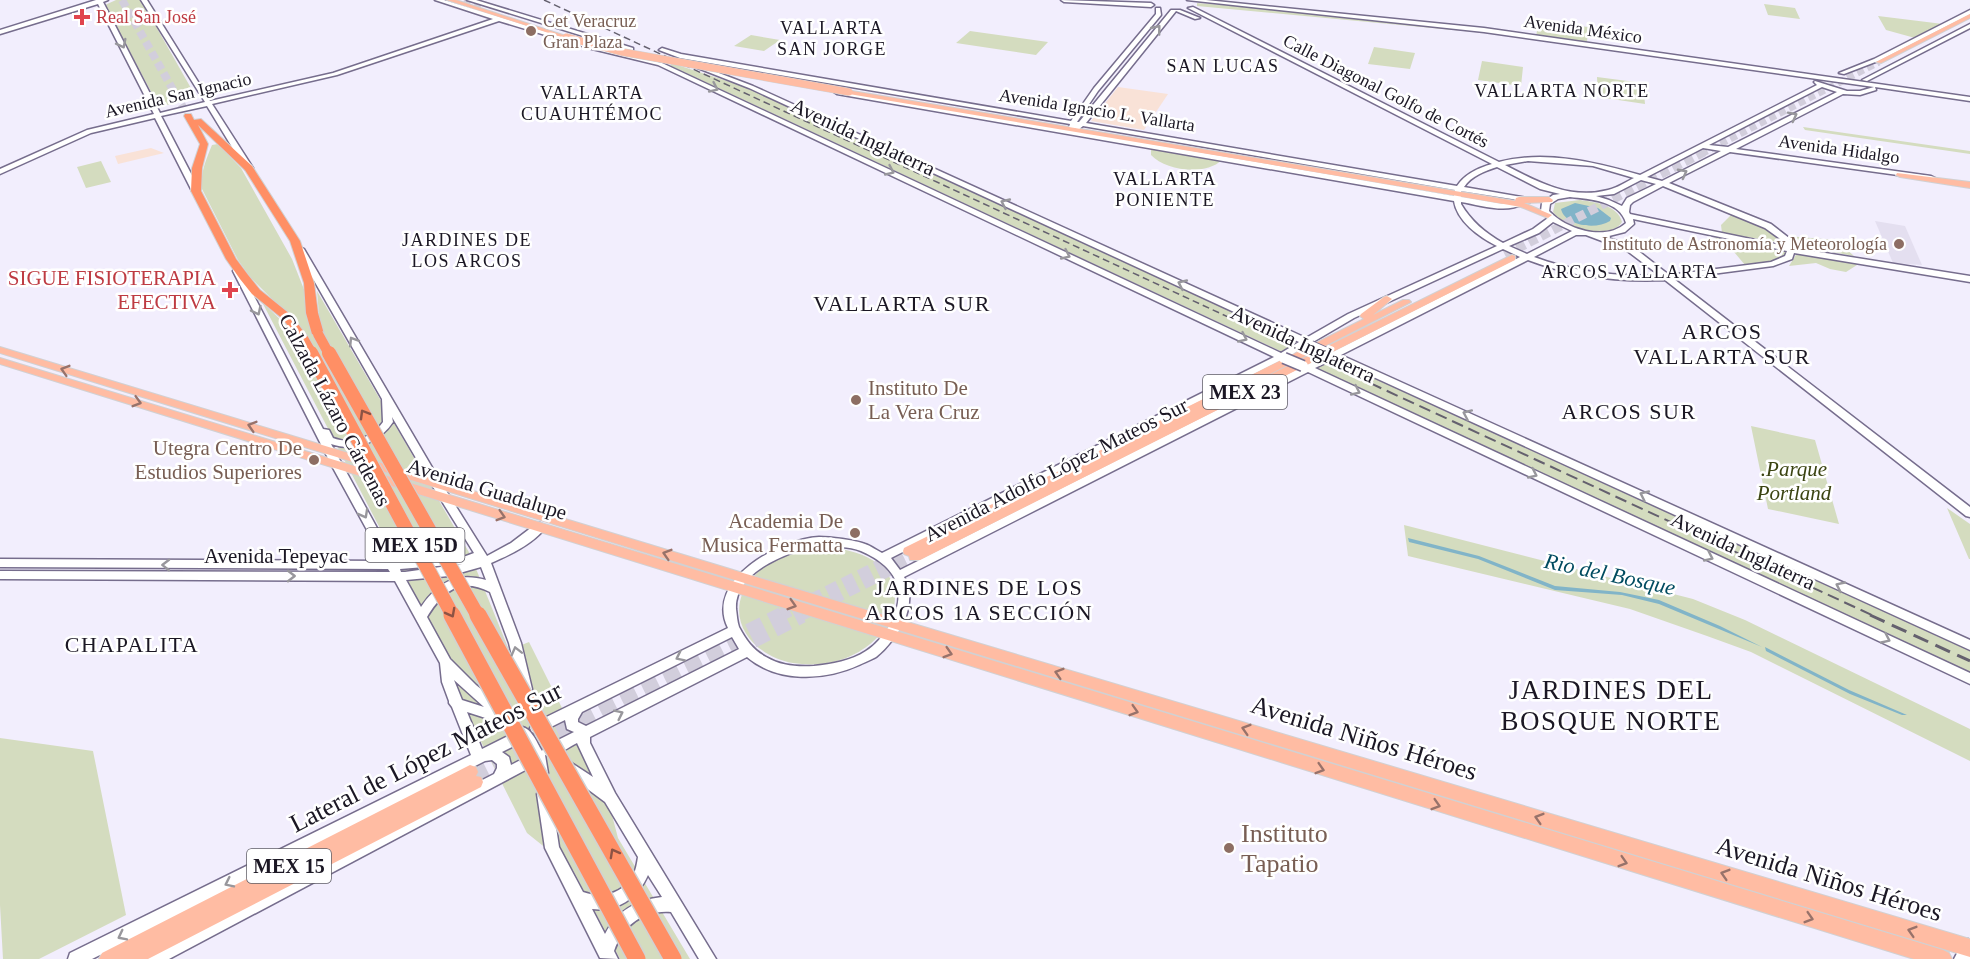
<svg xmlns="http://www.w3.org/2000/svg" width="1970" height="959" font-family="'Times New Roman',serif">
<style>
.commercial{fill:#f9e2d7}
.built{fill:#e4dff0}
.green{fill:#d4dcbf}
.water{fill:#81b4c8}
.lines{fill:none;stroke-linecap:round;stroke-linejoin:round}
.primary-tunnel-far3{stroke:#d2cedc;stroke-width:7;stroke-dasharray:7 4;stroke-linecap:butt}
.primary-tunnel-far2{stroke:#d2cedc;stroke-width:9;stroke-dasharray:9 4.5;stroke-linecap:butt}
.primary-tunnel-far1{stroke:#d2cedc;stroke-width:12;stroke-dasharray:12 6;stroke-linecap:butt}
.primary-tunnel{stroke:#d2cedc;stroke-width:16;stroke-dasharray:16 8;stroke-linecap:butt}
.highway-tunnel{stroke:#d2cedc;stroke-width:8;stroke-dasharray:8 4;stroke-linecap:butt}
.secondary-casing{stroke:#766d8d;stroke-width:3}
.primary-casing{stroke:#d1d1d3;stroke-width:2}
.highway-casing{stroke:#d1d1d3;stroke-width:2}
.secondary{fill:#fff;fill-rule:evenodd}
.primary{fill:#ffbca3;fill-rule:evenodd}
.highway{fill:#ff8f65;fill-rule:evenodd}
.rail-far2{stroke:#64606e;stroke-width:1.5;stroke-dasharray:7 4;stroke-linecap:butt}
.rail-far1{stroke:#64606e;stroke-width:2;stroke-dasharray:12 6;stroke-linecap:butt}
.rail{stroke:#64606e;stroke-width:3;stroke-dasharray:16 8;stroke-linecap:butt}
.secondary-bridge-far1-casing{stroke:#766d8d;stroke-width:10;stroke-linecap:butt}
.secondary-bridge-casing{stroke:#766d8d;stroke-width:13;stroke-linecap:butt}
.primary-bridge-casing{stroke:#d1d1d3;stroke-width:8;stroke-linecap:butt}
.highway-bridge-far2-casing{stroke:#d1d1d3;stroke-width:12;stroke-linecap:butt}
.highway-bridge-far1-casing{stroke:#d1d1d3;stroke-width:16;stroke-linecap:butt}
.highway-bridge-casing{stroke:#d1d1d3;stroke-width:20;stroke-linecap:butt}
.secondary-bridge-far1{stroke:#fff;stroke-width:8}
.secondary-bridge{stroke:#fff;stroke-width:10}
.primary-bridge{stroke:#ffbca3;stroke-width:7}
.highway-bridge-far2{stroke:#ff8f65;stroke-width:10}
.highway-bridge-far1{stroke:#ff8f65;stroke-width:14}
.highway-bridge{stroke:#ff8f65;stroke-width:17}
.oneway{stroke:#98979c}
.oneway2{stroke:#98726a}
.oneway3{stroke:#8d5344}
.health-dot{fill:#e0444e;stroke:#fff;stroke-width:2}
.education-dot{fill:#8d6e63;stroke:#fff;stroke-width:2}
.labels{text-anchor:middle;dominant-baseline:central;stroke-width:5;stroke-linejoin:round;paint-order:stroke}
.far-health-label{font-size:18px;fill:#be3a42;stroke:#fff;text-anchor:start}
.far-education-label{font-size:18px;fill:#785e54;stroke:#fff;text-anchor:start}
.far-neighbourhood-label{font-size:18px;letter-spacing:1.5px;fill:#1b1724;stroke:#fff}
.far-street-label{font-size:18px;fill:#1b1724;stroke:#fff}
.shield{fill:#fff;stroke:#5f5d66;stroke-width:1.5}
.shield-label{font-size:20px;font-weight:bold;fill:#1b1724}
.street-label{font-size:21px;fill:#1b1724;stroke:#fff}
.health-label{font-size:21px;fill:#be3a42;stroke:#fff;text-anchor:end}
.education-label{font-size:21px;fill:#785e54;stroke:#fff;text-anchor:end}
.park-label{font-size:21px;font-style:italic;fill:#3b4412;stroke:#fff}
.neighbourhood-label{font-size:22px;letter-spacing:1.5px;fill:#1b1724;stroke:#fff}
.water-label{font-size:22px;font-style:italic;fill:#004b60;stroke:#fff}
.near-street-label{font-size:26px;fill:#1b1724;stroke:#fff}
.near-education-label{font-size:26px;fill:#785e54;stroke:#fff;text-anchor:start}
.near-neighbourhood-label{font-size:27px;letter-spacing:1.5px;fill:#1b1724;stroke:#fff}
</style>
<rect width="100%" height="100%" fill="#f2eefd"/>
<path class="commercial" d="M1118 87 1168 94 1144 130 1091 121Z
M151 148 164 153 118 164 115 156Z"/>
<path class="built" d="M1875 221 1905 226 1922 265 1893 263Z"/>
<path class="green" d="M116 0H141L196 97 170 105 157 103 105 5Z
M1197 3 1303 11 1517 36 1197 6Z
M1764 4 1795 8 1800 19 1768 15Z
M1878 16 1943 24 1915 38 1886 30Z
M1539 21 1588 27 1587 43 1536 36Z
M970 31 1048 42 1036 55 956 43Z
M751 35 780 40 764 51 734 46Z
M1374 47 1415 53 1410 69 1368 64Z
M1482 61 1523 67 1521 86 1478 80Z
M671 63 749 88 1970 648V674L671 66Z
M1597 77 1643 83 1645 104 1598 97Z
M1803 127 1970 151V154L1805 130Z
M218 144 241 168 292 259 305 292 309 319 319 315 317 291 470 554 509 650 529 642 608 800 618 838 690 959H620L573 870 527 833 454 688 433 630 262 302 286 325 295 322 250 277 238 260 202 189C200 173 206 160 212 145Z
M1151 148 1222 160C1205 176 1166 171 1151 155Z
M101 161 111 182 86 188 77 167Z
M1580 200C1594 202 1618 205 1622 222 1609 242 1564 227 1553 212L1555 203Z
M1732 214 1765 228 1783 243 1722 233 1721 225Z
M1787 236 1836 240 1854 256 1799 246Z
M1713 237 1786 251 1787 254 1775 262 1745 265 1729 246Z
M1797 253 1856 263 1857 265 1846 272 1830 269 1816 263 1789 266Z
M1751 426 1815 440 1839 524 1768 509Z
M1947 508 1970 524V559H1969Z
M1404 525 1693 599 1745 620 1970 729V761L1751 652 1707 636 1630 609 1408 556Z
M822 547C947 553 894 679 793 663 748 655 719 611 756 574 774 556 797 550 822 547Z
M0 738 93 751 126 915 39 959H3L0 905Z"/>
<path class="water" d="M1575 203 1598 208 1611 218 1610 221C1596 230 1565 226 1561 209Z
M1408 538 1479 556 1555 586 1620 592 1659 600 1720 626 1762 647 1659 604 1622 595 1555 590 1478 559 1409 542Z
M1765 647 1849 690 1907 715H1902L1850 694 1766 651Z"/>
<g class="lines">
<path class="primary-tunnel-far3" d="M464 0 483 6
M1701 154 1879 62"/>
<path class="primary-tunnel-far2" d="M1505 255 1704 152"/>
<path class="primary-tunnel-far1" d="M779 616 909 551
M799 616 915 557"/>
<path class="primary-tunnel" d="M470 772 782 615
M475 782 802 615"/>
<path class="highway-tunnel" d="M122 0 188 116"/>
<defs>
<path id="secondary" d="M96 0H108L103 2 160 113 205 102 141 0H147L210 101 333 73 493 19 435 0H444L592 46 618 52 625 49 467 0H476L633 48V50L625 54 662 63 1281 353 1299 342 749 88 685 63 690 62 753 86 1306 338 1348 314 1497 246C1479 237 1457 221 1454 201L837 94 834 92 837 90 1454 196 1455 190 1083 126 1078 130 1075 128 1072 129 1069 127 1070 124 680 58 659 50 662 48 681 54 1071 121 1094 88 1156 14V8H1160L1161 15 1098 91 1079 119 1077 122H1079L1171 10H1180L1200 18 1195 19 1176 11 1086 123 1457 186C1465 174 1478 168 1492 164L1188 8 1193 7 1499 162C1545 150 1595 162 1640 175L1817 85 1814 82 1815 81 1847 91H1860L1874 87 1484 32 1187 0H1206L1484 28 1970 97V101L1875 87 1876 90 1860 95 1843 94 1736 149 1931 176 1935 178 1934 180 1730 152 1669 183 1771 224 1789 238 1794 248 1970 276V282L1794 253 1792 259 1773 266 1674 279 1970 507V517L1966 516 1665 280C1618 282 1572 277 1528 260L1341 355 1970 640V650L1334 359 1315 368 1970 673V684L1308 372 904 577C912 590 910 608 904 621 897 635 888 647 876 657 871 660 865 662 859 665 824 681 778 683 747 657L590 737V743L615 793 716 959H699L671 912C643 910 623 925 614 951L618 959 600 958 545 848 537 794 539 790 544 788 549 790 551 794 559 847 583 892C602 899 622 894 633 876 636 870 637 863 638 857L605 802 562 770 560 766 562 762 567 760 593 777 577 743C567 748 555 758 545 755L548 773 546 777 541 779 536 777 533 766 169 959H145L147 953 494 774 497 768V764L492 760 485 761 92 959H68L70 953 471 755 452 707 449 703V701L442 682 440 663 395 581 0 579V571L390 572 388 569 0 567V559L384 561 332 466 233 271 234 269H237L241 271 323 429 329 430 333 438C351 445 372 438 383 422L382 399 296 249 300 247 304 249 440 481 487 556 511 543 536 524 540 523 546 527C533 544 510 555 491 563L521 643 532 689 531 693 526 694 521 693 520 689 509 643 490 592C460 577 443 591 427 617L450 659 476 685 505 709C507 713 508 717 506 722L501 723 467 712 482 749 516 732 517 727C530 724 536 741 542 751L544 747 574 732 567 729 565 720 537 734 532 732 530 728 532 724 728 628C704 580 780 539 819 537 830 537 855 540 865 544 871 546 876 550 882 553L1274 357 658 65 588 48 499 21 337 75 212 104 253 168 252 170H246L207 106 161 116 200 191 199 193 192 191 155 118 91 133 0 174V169L87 130 154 114 98 4 0 34V30ZM1822 87 1837 92 1728 147 1709 145ZM1703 148 1721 151 1662 181 1647 177ZM1528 161 1593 166 1634 178C1626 182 1617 188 1608 190 1570 200 1538 182 1505 165ZM1497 167 1540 189 1560 194 1553 195 1542 203 1541 211 1548 218 1533 229 1503 243C1485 233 1471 221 1461 204V202C1479 205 1506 214 1523 204L1519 202 1502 204 1461 197V191L1530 202 1531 200 1527 198 1464 187C1471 176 1485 171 1497 167ZM1641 180 1656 184 1627 198 1622 206 1609 200 1596 196 1614 194ZM1663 186 1765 228 1783 241 1785 246 1630 214 1629 212 1630 205 1633 202ZM1570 197C1590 199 1620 201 1626 223 1605 242 1566 229 1549 211L1550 204 1558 199ZM1633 219 1787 251 1785 256 1771 262 1669 275 1632 246 1605 237 1625 232 1634 224ZM1553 222 1572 231 1527 254 1509 246 1539 233ZM1576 235H1586L1626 250 1659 275C1616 277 1574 272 1534 257ZM1503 249 1520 257 1333 352 1326 351 1324 353 1326 355 1307 365 1300 364 1298 366 1300 368 900 570 891 558 1281 360H1287L1288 357 1307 345 1314 346 1316 344 1313 342 1354 318ZM392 417 430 482 474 553 466 556 395 561 331 444C355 452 379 443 393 422ZM820 545C833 547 849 546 861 551 875 557 892 568 897 584 904 608 886 638 866 651 851 661 832 664 814 666 797 667 781 666 766 657 753 650 746 640 739 627 737 621 737 616 736 609 734 571 790 551 820 545ZM462 564 405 572H401L400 569ZM481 567 486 580C457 572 438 582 421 607L406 580 449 576ZM732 637 739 649 586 726 578 722V719L582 712ZM454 680 484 707 462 700ZM522 742 530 755 511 765 509 757 502 752ZM648 875 662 897C636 900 617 911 605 934L592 909C618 912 638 898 648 875Z
M1061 0 1151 3 1154 5 1151 7 1064 2Z
M1970 10V14L1878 61 1844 74 1839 73 1874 59Z
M1970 24V28L1867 81 1862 80Z
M1968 939 1970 940V959H1954L1963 942Z"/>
<path id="primary" d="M447 0H456L569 37 564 38Z
M1970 14V18L1881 63 1876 62Z
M846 90 1515 201 1516 198 1519 197H1549L1553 200 1552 202 1524 203 1552 215 1548 218 1521 207 1446 194 849 94 845 92Z
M1897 173 1970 182V188L1900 177 1896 175Z
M1512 255 1515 256V260L920 560H910L909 556 904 554 903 551 904 548 1364 319 1360 316 1361 314 1384 297 1387 296 1392 299 1373 315 1403 300H1409L1411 302 1219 400Z
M0 347 743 573 1970 939V957L738 581 0 353Z
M0 358 1943 950 1949 953 1952 959H1914L0 364Z
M470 765 476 767 478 772 476 776 481 777 483 782 481 787 148 959H99L102 953Z"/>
<path id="highway" d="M185 114H191L194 120 201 119 252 166 300 241 314 283 318 313 324 334 322 336 318 337 312 334 306 313 304 283 290 241 245 170 198 125 208 144 202 168 201 191 236 259 248 275 260 290 291 315 310 340 308 342H300L283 319 252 294 240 279 226 259 191 191 192 168 200 144 184 116Z"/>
</defs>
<use href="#secondary" class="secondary-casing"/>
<use href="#primary" class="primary-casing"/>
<use href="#highway" class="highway-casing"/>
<use href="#secondary" class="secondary"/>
<use href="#primary" class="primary"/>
<use href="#highway" class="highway"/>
<path class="rail-far2" d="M544 0 1308 354"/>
<path class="rail-far1" d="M1305 353 1874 616"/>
<path class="rail" d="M1870 615 1970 661"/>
<defs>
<path id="secondary-bridge-far1" d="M1311 345 1329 353"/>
<path id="secondary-bridge" d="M1284 358 1303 366"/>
<path id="primary-bridge" d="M566 37 622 52 849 92"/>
<path id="highway-bridge-far2" d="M318 334 329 354
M304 340 312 354"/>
<path id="highway-bridge-far1" d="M311 353 453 616
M329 353 478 616"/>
<path id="highway-bridge" d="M452 615 637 959
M478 615 673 959"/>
</defs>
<use href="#secondary-bridge-far1" class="secondary-bridge-far1-casing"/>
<use href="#secondary-bridge" class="secondary-bridge-casing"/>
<use href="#primary-bridge" class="primary-bridge-casing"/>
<use href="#highway-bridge-far2" class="highway-bridge-far2-casing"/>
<use href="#highway-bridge-far1" class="highway-bridge-far1-casing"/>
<use href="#highway-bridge" class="highway-bridge-casing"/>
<use href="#secondary-bridge-far1" class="secondary-bridge-far1"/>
<use href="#secondary-bridge" class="secondary-bridge"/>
<use href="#primary-bridge" class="primary-bridge"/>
<use href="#highway-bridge-far2" class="highway-bridge-far2"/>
<use href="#highway-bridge-far1" class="highway-bridge-far1"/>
<use href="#highway-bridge" class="highway-bridge"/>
</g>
<defs><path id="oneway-chevron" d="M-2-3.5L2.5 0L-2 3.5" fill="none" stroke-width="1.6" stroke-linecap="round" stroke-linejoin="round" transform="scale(1.5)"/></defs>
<g class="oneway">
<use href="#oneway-chevron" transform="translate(1157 29) rotate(-51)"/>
<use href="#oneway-chevron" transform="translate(122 44) rotate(63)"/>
<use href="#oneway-chevron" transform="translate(714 88) rotate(25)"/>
<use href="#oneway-chevron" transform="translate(1793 116) rotate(-27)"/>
<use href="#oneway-chevron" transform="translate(890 171) rotate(25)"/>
<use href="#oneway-chevron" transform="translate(1683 173) rotate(-28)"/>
<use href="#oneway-chevron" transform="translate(1005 203) rotate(-155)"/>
<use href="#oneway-chevron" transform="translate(1066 255) rotate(25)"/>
<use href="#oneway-chevron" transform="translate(1182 284) rotate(-155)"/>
<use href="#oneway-chevron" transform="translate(257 311) rotate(64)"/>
<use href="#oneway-chevron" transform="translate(1243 338) rotate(25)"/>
<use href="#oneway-chevron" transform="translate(353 341) rotate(-122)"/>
<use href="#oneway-chevron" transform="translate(1356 391) rotate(25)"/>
<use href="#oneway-chevron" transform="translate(1467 414) rotate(-156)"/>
<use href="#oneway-chevron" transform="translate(1533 474) rotate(25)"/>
<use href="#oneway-chevron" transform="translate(1644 495) rotate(-155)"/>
<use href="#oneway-chevron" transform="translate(364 514) rotate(61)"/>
<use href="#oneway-chevron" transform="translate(1709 557) rotate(25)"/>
<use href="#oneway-chevron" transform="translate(166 565) rotate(-179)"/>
<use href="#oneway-chevron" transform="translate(291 576)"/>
<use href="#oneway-chevron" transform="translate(1840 586) rotate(-155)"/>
<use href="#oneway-chevron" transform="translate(1886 639) rotate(25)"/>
<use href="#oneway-chevron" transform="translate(516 651) rotate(-104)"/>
<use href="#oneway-chevron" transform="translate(680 657) rotate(154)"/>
<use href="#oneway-chevron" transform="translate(619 714) rotate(-26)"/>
<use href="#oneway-chevron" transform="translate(229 883) rotate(154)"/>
<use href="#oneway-chevron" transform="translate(122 936) rotate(153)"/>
</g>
<g class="oneway2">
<use href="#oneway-chevron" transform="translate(65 370) rotate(-163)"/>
<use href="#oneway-chevron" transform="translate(137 402) rotate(16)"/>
<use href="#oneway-chevron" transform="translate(252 426) rotate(-163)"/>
<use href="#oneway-chevron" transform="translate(501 516) rotate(17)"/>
<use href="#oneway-chevron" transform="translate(667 554) rotate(-163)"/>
<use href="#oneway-chevron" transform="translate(792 605) rotate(17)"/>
<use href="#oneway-chevron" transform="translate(948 653) rotate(17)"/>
<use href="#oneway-chevron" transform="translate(1059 673) rotate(-163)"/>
<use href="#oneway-chevron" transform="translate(1134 711) rotate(17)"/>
<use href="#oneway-chevron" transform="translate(1246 729) rotate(-163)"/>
<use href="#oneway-chevron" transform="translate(1320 769) rotate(17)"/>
<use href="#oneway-chevron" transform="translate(1436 805) rotate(17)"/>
<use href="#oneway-chevron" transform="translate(1539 818) rotate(-163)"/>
<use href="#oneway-chevron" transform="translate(1623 862) rotate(17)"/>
<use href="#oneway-chevron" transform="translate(1725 874) rotate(-163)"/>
<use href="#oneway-chevron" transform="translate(1809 918) rotate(17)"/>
<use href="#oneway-chevron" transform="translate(1912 931) rotate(-163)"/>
</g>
<g class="oneway3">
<use href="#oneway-chevron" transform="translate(364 414) rotate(-120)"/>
<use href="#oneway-chevron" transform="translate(451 613) rotate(62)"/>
<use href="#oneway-chevron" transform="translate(614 853) rotate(-119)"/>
</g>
<g class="health-dot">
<path d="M79 8h6v6h6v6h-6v6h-6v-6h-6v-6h6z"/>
<path d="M227 281h6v6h6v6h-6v6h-6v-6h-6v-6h6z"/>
</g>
<g class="education-dot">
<circle cx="531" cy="31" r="6"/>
<circle cx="1899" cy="244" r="6"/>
<circle cx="856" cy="400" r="6"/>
<circle cx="314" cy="460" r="6"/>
<circle cx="855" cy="533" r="6"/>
<circle cx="1229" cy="848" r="6"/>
</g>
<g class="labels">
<g class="far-health-label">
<text x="96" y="17">Real San José</text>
</g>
<g class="far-education-label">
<text x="543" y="21">Cet Veracruz<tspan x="543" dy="21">Gran Plaza</tspan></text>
<text x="1887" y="244" text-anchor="end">Instituto de Astronomía y Meteorología</text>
</g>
<g class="far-neighbourhood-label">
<text x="832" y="28">VALLARTA<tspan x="832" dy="21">SAN JORGE</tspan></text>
<text x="1223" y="66">SAN LUCAS</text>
<text x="1562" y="91">VALLARTA NORTE</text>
<text x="592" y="93">VALLARTA<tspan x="592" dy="21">CUAUHTÉMOC</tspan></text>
<text x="1165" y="179">VALLARTA<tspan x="1165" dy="21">PONIENTE</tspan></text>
<text x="467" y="240">JARDINES DE<tspan x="467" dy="21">LOS ARCOS</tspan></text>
<text x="1630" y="272">ARCOS VALLARTA</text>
</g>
<g class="far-street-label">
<text transform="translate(1583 29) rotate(8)">Avenida México</text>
<text transform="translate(1386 91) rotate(27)">Calle Diagonal Golfo de Cortés</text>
<text transform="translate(178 95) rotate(-13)">Avenida San Ignacio</text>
<text transform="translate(1097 110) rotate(9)">Avenida Ignacio L. Vallarta</text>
<text transform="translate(1839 149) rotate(8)">Avenida Hidalgo</text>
</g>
<g class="shield">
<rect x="1203" y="375" width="84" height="34" rx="4.5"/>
<rect x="365.5" y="528" width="99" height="34" rx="4.5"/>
<rect x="247" y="849" width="84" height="34" rx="4.5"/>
</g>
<g class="shield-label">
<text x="1245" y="392">MEX 23</text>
<text x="415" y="545">MEX 15D</text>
<text x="289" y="866">MEX 15</text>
</g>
<g class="street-label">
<text transform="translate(863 137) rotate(25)">Avenida Inglaterra</text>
<text transform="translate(1303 344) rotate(25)">Avenida Inglaterra</text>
<text transform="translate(335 410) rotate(62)">Calzada Lázaro Cárdenas</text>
<text transform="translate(1056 470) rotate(-27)">Avenida Adolfo López Mateos Sur</text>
<text transform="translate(487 489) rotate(17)">Avenida Guadalupe</text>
<text transform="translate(1743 551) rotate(25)">Avenida Inglaterra</text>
<text x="276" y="556">Avenida Tepeyac</text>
</g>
<g class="health-label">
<text x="216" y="278">SIGUE FISIOTERAPIA<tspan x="216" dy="24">EFECTIVA</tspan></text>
</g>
<g class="education-label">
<text x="868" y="388" text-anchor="start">Instituto De<tspan x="868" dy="24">La Vera Cruz</tspan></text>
<text x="302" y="448">Utegra Centro De<tspan x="302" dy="24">Estudios Superiores</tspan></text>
<text x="843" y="521">Academia De<tspan x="843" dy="24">Musica Fermatta</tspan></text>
</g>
<g class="park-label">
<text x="1794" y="469">.Parque<tspan x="1794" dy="24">Portland</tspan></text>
</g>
<g class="neighbourhood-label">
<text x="902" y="303">VALLARTA SUR</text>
<text x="1722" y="331">ARCOS<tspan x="1722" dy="25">VALLARTA SUR</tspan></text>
<text x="1629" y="411">ARCOS SUR</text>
<text x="979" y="587">JARDINES DE LOS<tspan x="979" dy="25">ARCOS 1A SECCIÓN</tspan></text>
<text x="132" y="644">CHAPALITA</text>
</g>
<g class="water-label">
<text transform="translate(1610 574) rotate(12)">Rio del Bosque</text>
</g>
<g class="near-street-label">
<text transform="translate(1364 738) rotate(17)">Avenida Niños Héroes</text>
<text transform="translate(426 757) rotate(-27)">Lateral de López Mateos Sur</text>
<text transform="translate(1829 879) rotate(17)">Avenida Niños Héroes</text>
</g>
<g class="near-education-label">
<text x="1241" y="833">Instituto<tspan x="1241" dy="30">Tapatio</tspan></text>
</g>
<g class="near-neighbourhood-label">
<text x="1611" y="690">JARDINES DEL<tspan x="1611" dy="31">BOSQUE NORTE</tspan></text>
</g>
</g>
</svg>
